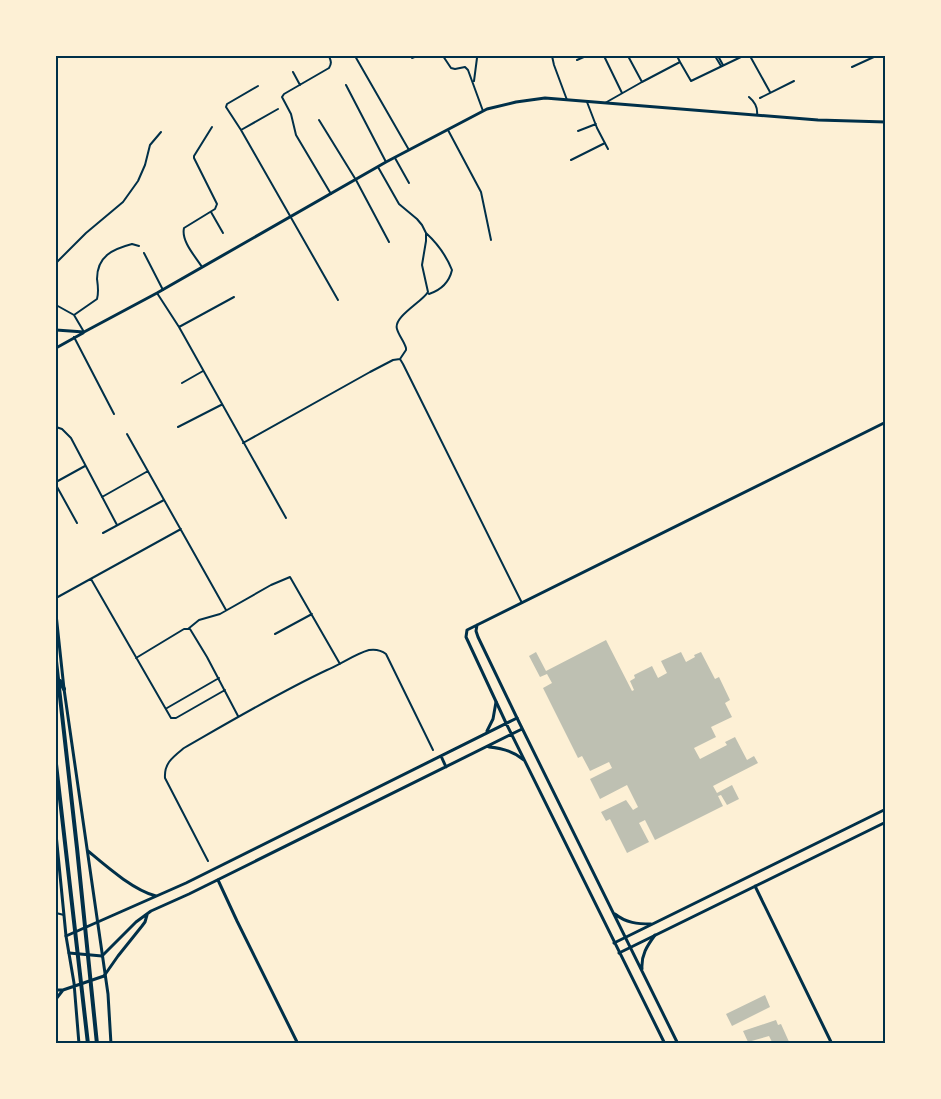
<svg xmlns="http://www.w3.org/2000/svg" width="941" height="1099" font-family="Poppins,sans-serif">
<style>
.building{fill:#bec0b2}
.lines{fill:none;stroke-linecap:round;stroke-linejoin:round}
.minor{stroke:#003049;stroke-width:2}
.tertiary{stroke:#003049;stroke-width:3}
.secondary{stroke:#003049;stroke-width:3}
.trunk{stroke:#003049;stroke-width:4}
.neatline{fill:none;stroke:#003049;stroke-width:2}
</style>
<rect width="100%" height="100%" fill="#fdf0d5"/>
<path class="building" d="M606 640 632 691 634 690 630 681 635 678 634 675 652 666 658 678 667 673 661 661 681 652 686 662 695 657 694 655 701 652 715 679 719 677 730 700 725 703 732 717 711 727 716 737 694 748 700 759 727 745 725 742 735 737 747 760 754 756 758 763 713 786 717 793 732 785 739 799 727 805 721 795 718 796 723 806 655 840 645 820 639 823 649 842 627 853 610 819 606 821 601 812 626 800 633 810 638 807 627 785 600 799 590 779 612 768 609 762 590 771 582 756 578 758 543 688 552 683 547 674 540 677 529 656 536 652 546 671Z
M765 995 770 1007 732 1026 726 1014Z
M776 1020 778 1025 781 1024 790 1044H773L769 1036 748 1042 743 1031Z"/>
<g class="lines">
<path class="minor" d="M329 56C331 61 332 63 329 68L284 94 282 97 291 114 296 135 331 194
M355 56 409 150
M443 56 451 68 455 69 465 67 468 70 483 111
M552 56 554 65 567 100
M604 56 622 93
M628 56 642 82
M677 56 680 62
M715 56 721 66
M718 56 723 65
M750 56 770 92
M412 58 417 56
M577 60 586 56
M852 67 876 56
M293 72 300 85
M474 81 477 58 476 56
M346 85 386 162
M258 86 227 104 226 107 241 130 338 300
M749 97C755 102 758 107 757 115
M760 98 794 81
M587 102 597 128 608 149
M605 103 642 82 680 62 691 81 743 56
M319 120 356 180 389 242
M241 130 278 109
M448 130 481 192 491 240
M578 131 596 124
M395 158 409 183
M571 160 605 143
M378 167 399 204 417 219 422 225 426 233V241L422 265 428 292C422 302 393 317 397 329 399 336 404 341 406 348V350L400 359
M211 212 223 233
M426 233C438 244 446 255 452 270 449 283 441 290 429 294
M144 253 163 290
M56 263 86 233 123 202 138 181 145 165 150 145 161 132
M202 267C195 256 181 241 184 228L215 209 217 204 194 158V156L212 127
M157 293 179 327 286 518
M56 305 74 315 84 332
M74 315 97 299C99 292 98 286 97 279 97 256 113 249 132 244L139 246
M179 327 234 297
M74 337 114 414
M182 383 203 371
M56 427 62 429 71 438 117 525
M178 427 221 405
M127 434 226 610
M243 443 370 372 393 360 400 359 403 364 522 603
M56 482 85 466
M56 485 77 523
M102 497 148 471
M103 533 164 500
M91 579 171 718H176L225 690
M56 598 181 529
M188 629 199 620 220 614 271 585 290 577 340 664
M275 634 312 614
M136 658 179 632 184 629H190L207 657 238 716
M167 708 219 678
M208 861 165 778C164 763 173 757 184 748 231 721 278 693 327 670 341 664 355 654 369 650 376 649 381 650 386 654L433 750
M56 913 64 915"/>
<path class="tertiary" d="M56 330 84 332 157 293 386 162 487 109 516 102 545 98 818 120 886 122
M56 348 83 333
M56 614 64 689 108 994 111 1044
M477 625 476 631 478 637 517 718
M506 723 466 637 467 630 886 422
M56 834 66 936 74 983 79 1044
M218 880 237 921 298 1044
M755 886 832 1044
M614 943 886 809
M619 953 886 822
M56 990H63L104 976
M56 999 63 990"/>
<path class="secondary" d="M506 723 665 1044
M487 731 493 719 496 702
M489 747C502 748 513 751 524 760
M441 756 446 767
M88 851C106 866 133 890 156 896
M615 914C626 923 638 924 651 924
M66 936 186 883 517 718 678 1044
M69 953 102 956 136 922 151 911 189 894 522 729
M642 969C641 955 647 946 655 935
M104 976 118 956 142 926 145 922 147 915"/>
<path class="trunk" d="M56 661 77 848 97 1044
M60 681 64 689
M56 764 88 1044"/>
</g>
<rect width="941" height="1099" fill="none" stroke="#fdf0d5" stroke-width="114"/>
<rect x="57" y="57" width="827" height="985" class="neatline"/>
</svg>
